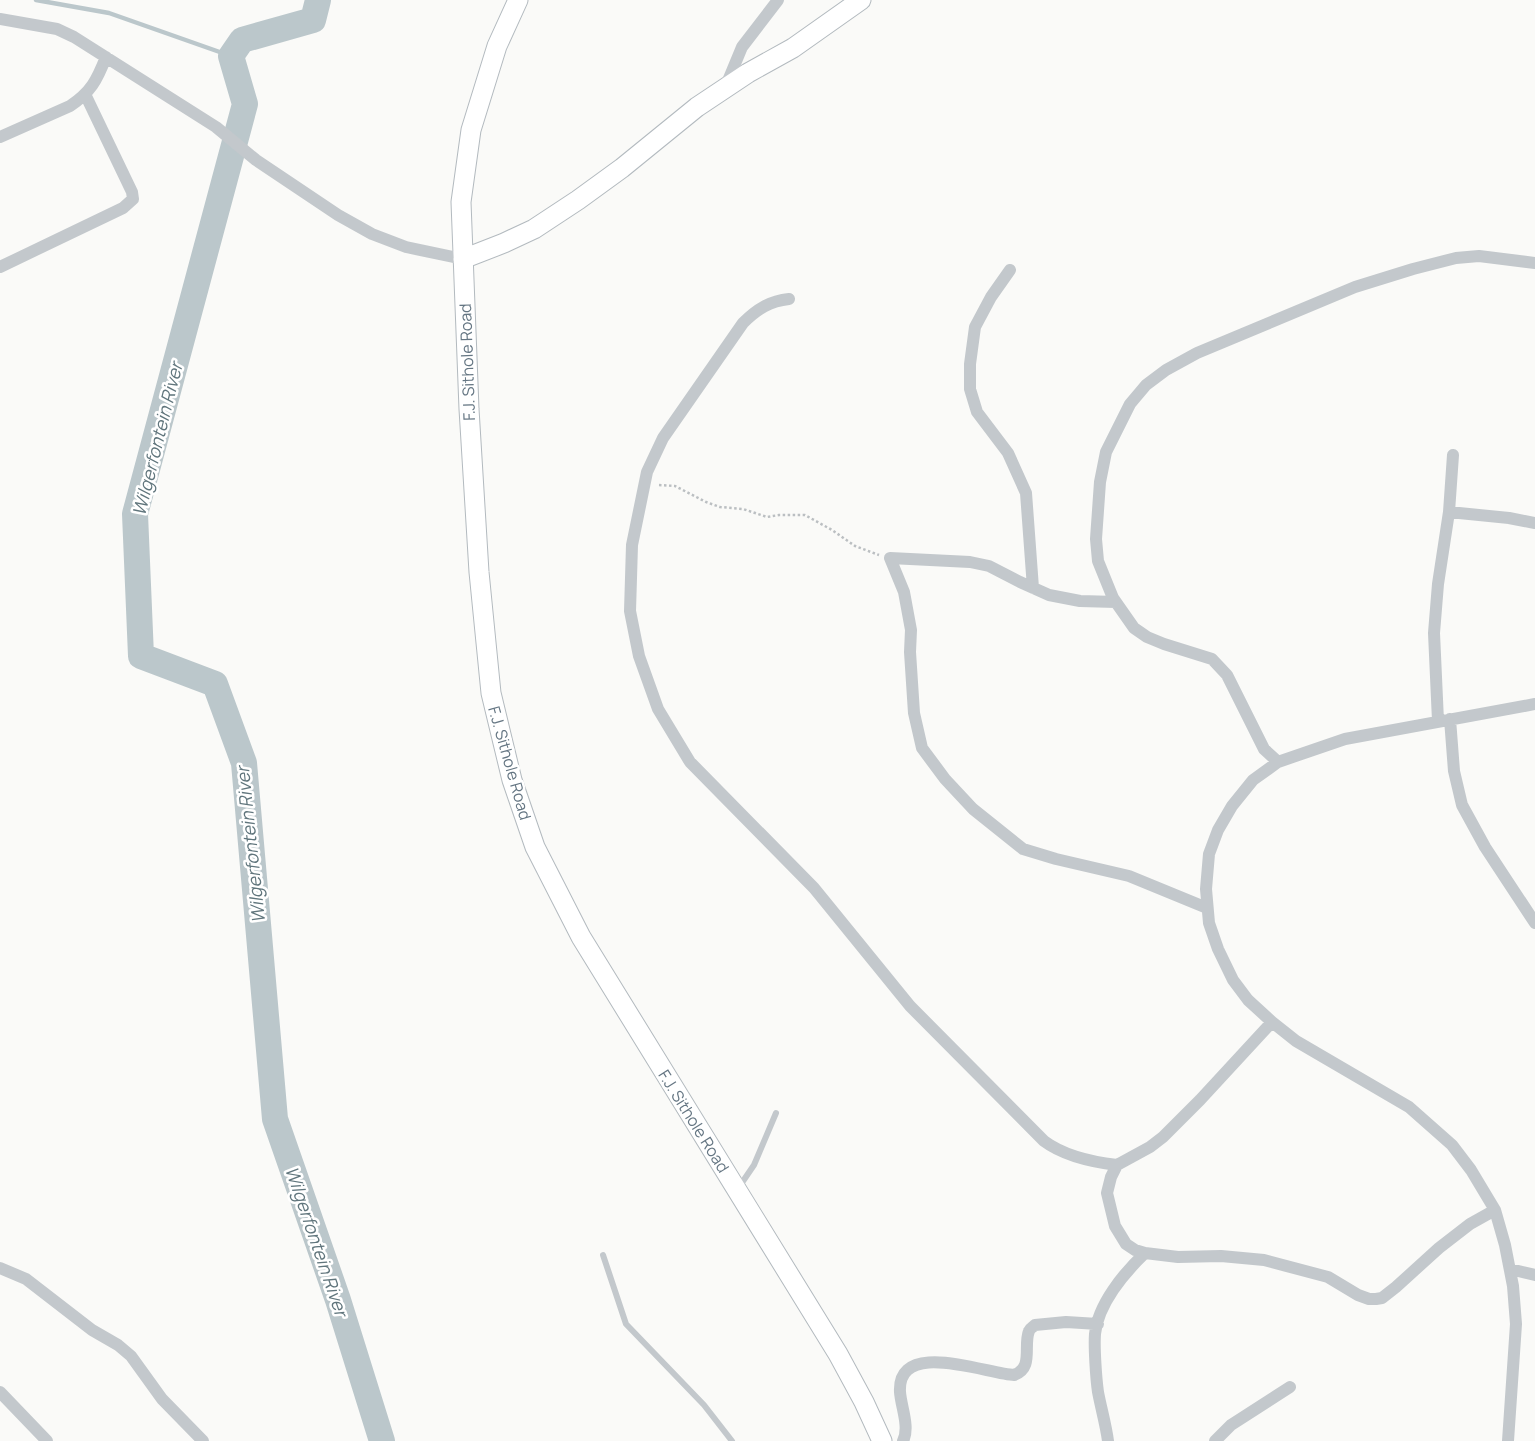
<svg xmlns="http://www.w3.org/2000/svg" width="1535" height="1441" font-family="Manrope,sans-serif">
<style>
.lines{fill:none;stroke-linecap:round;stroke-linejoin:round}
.stream{stroke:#bbc7cb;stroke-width:4.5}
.river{stroke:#bbc7cb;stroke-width:26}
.secondary-casing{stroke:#b3babf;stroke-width:21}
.path{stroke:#bbbfc2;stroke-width:2.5;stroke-dasharray:2.5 2.5;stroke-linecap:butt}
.lane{stroke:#c3c8cc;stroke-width:6}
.street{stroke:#c3c8cc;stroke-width:12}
.secondary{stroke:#fff;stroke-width:19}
.labels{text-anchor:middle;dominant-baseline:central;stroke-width:5;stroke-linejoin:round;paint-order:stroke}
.street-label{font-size:16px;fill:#657683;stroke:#fff}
.water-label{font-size:18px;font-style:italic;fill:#60757c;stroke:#fff}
</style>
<rect width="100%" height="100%" fill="#fafaf8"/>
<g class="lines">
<path class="stream" d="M36 0 109 13 231 56"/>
<path class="river" d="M318 0 313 20 242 40 231 56 245 104 135 514 141 656 215 684 244 763 275 1119 338 1300 382 1441"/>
<defs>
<path id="secondary" d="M518 0 497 46 471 130 461 202 469 409 479 572 491 693 512 780 535 847 581 937 838 1354 864 1402 882 1441
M463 259 504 243 534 229 578 200 622 168 697 107 748 73 793 48 861 0"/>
</defs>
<use href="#secondary" class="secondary-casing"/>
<path class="path" d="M659 485 675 486 706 502 720 507 743 509 767 517 779 515H805L832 530 855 546 879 555"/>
<path class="lane" d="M739 1187 754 1165 776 1113
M603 1255 626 1324 704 1405 732 1441"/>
<path class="street" d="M0 19 57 29 74 37 216 127 256 160 338 215 372 234 406 247 463 259
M725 88 742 47 778 0
M0 137 70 106C91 92 97 80 106 57
M0 267 123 208 133 199 132 192 85 94
M1010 270 991 297 975 327 970 364V389L977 412 1008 453 1026 493 1033 588
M789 299C770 301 757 309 743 323L663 438 647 472 632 545 630 611 639 656 658 709 690 762 814 888 910 1006 1044 1141C1064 1156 1092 1162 1117 1165
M1449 512 1509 518 1535 523
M890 558 904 592 911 630 910 652 914 713 922 748 945 779 973 809 1023 849 1056 859 1129 876 1207 908
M890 558 970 562 989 566 1020 582 1049 595 1080 601 1116 602
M1450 719 1454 771 1462 805 1485 847 1535 923
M1438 721 1434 633 1438 584 1449 512 1453 455
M1278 762 1264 749 1227 675 1212 659 1164 644 1147 637 1134 628 1113 598 1098 561 1096 539 1100 482 1106 452 1130 404 1146 385 1166 370 1197 353 1355 287 1413 269 1456 258 1479 256 1535 263
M1272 1022 1200 1100 1163 1137 1150 1147 1117 1165 1111 1177 1107 1193 1115 1226 1126 1244 1135 1250 1145 1253 1178 1257 1221 1256 1264 1260 1328 1277 1358 1295 1369 1299H1376L1382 1298 1396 1287 1439 1248 1470 1224 1495 1210
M0 1268 26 1279 92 1330 118 1345 131 1356 162 1399 203 1441
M1510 1269 1535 1275
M0 1392 47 1441
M903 1441C910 1427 901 1407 900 1392 897 1338 987 1374 1014 1375 1034 1368 1023 1346 1029 1331 1030 1328 1033 1327 1035 1325L1066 1322 1098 1324
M1108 1441C1106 1425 1101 1408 1098 1392 1096 1378 1094 1347 1095 1334 1098 1304 1124 1273 1145 1253
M1215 1441 1231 1425 1290 1387
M1508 1441 1516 1324 1513 1286 1505 1245 1495 1210 1471 1170 1452 1145 1409 1107 1296 1041 1272 1022 1248 1000 1233 980 1218 949 1209 923 1206 889 1209 854 1218 830 1232 806 1253 780 1278 762 1345 739 1535 704"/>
<use href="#secondary" class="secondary"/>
</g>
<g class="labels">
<g class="street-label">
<text transform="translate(467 362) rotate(-92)">F.J. Sithole Road</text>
<text transform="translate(510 763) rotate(74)">F.J. Sithole Road</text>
<text transform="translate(694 1121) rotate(58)">F.J. Sithole Road</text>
</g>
<g class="water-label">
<text transform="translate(157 439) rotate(-76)">Wilgerfontein River</text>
<text transform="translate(250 845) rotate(-96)">Wilgerfontein River</text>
<text transform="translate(317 1241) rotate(71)">Wilgerfontein River</text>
</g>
</g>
</svg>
